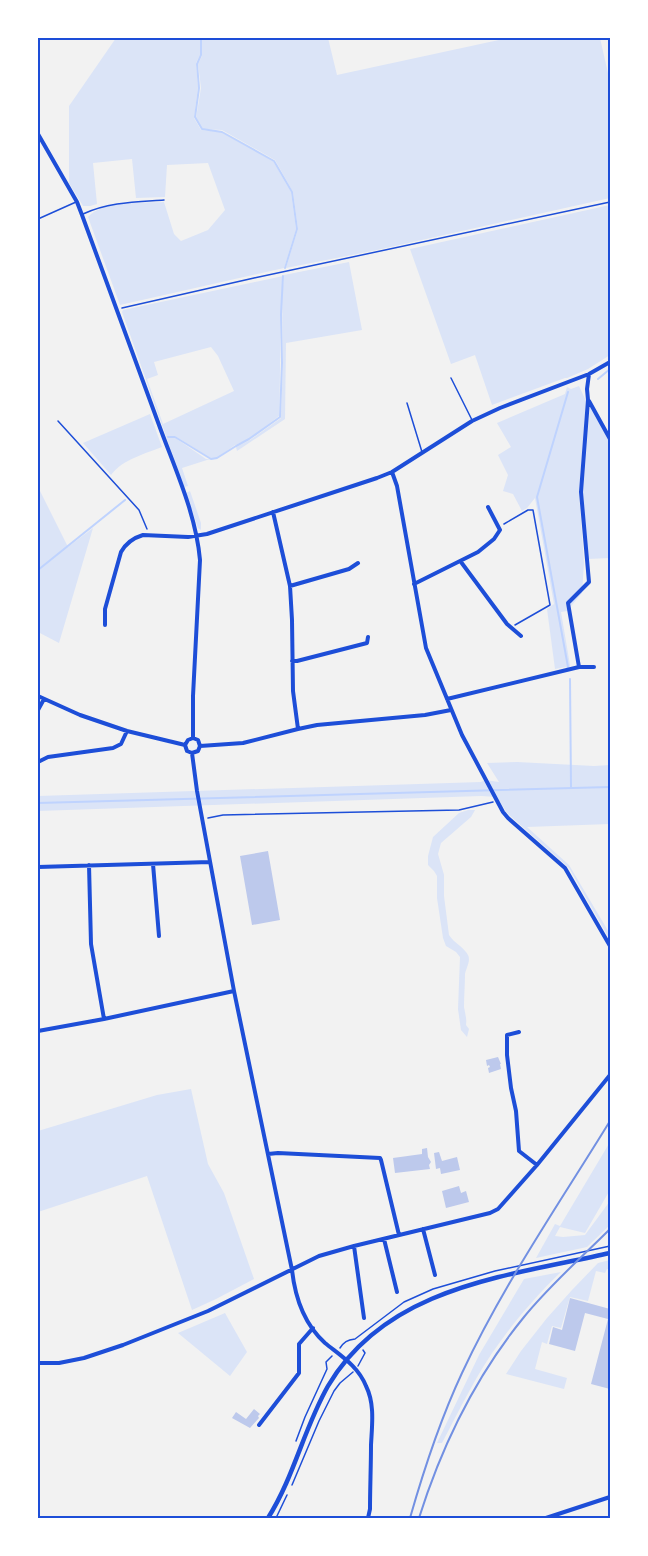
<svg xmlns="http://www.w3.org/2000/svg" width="648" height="1556" font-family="'IBM Plex Sans',sans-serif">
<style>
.green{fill:#dbe4f7;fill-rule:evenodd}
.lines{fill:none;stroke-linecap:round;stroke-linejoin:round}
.stream{stroke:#bfd3fe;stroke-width:2}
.building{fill:#bdc9ec}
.path{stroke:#1d4ed8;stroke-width:1.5}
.service{stroke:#1d4ed8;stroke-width:1.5}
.minor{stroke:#1d4ed8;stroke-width:4}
.tertiary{stroke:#1d4ed8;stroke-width:4.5}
.rail{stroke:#7290e2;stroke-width:2}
.neatline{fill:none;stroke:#1d4ed8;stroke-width:2}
</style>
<rect width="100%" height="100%" fill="#f2f2f2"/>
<path class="green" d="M116 38H200V55L196 63 198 87 194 118 201 130 221 132 273 161 291 192 296 229 284 268 120 305 88 217C103 200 142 203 164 202L174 234 181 241 208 230 225 210 208 163 167 165 165 197 136 198 132 159 93 163 97 204 90 206H83L69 183V106Z
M202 38H328L337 75 508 38H600L610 82V198L377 250 286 268 298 229 293 192 275 160 222 130 202 129 196 118 201 88 198 64 202 56Z
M610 205V355L588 369 567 378H565L492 405 475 355 451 364 410 249Z
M349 262 362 330 286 343 285 419 237 451 236 447 250 440 281 418 283 363 282 298 284 275Z
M283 276C279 323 281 370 279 416L249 439 235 445 217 458 212 459 175 436 168 437H174L206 459 212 460H207L182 468 188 486 184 487 122 312 123 310ZM211 347 218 356 234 391 163 424 147 379 158 375 154 362Z
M579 386 586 401 579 492 584 563 582 593 567 611 561 612 570 665V671L567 672 566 667 555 669 547 609 554 604 535 498 527 508 522 511 513 494 503 491 508 475 498 455 511 447 497 423 565 394 567 387 571 389Z
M590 407 610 442V558L588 559 583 492Z
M150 414 162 447C145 454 123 459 111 475L83 443Z
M38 487 68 547 93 528 59 643 38 632Z
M190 491 201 523V530L198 528 186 493Z
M517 762 594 766 610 765V824L527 827 569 865 610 934V940L569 868 507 813 497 797 481 796 38 811V796L481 782 485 780 499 782 487 763Z
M468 810H475L471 817 441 843 438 854 444 875V896L449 935C454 943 464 947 468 955 471 961 466 968 465 974 465 984 464 996 464 1007 465 1013 467 1019 466 1025L469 1029 467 1037 461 1030 458 1009 460 957 456 952 446 946 443 938 437 898V876L434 871 428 865V856L433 837 459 813Z
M191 1089 208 1164 224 1193 254 1279 216 1299 192 1310 147 1176 38 1212V1131L157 1095Z
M610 1142V1190L585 1233 560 1227 555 1236 563 1237 585 1235 610 1201V1225L587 1247 536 1258 555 1224 560 1226Z
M610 1260V1270L607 1269 605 1273 596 1271 588 1301 570 1297 561 1328 552 1326 547 1344 542 1342 535 1369 567 1378 564 1389 506 1374 521 1351 547 1318 572 1290 598 1263Z
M561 1272C539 1293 518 1317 500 1342 477 1373 460 1409 442 1443H437L479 1355 524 1279Z
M225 1313 247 1352 230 1376 178 1333Z"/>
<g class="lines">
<path class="stream" d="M201 38V55L197 64 199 88 195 117 202 129 222 132 274 161 292 192 297 229 285 268
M598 379 610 369
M168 437H175L211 459 217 458 236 446 249 439 280 417 282 363 281 314 283 276
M38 570 125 500
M568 667 537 497 568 392
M570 679 571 787
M38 803 610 787"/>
</g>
<path class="building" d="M268 851 280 920 252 925 240 856Z
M498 1057 501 1064H500L501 1069 489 1073 488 1068 490 1067 489 1065 487 1066 486 1060Z
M427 1148 428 1157 431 1162 429 1165 430 1169 395 1173 393 1158 422 1154V1149Z
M439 1152 442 1161 457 1157 460 1170 441 1174 440 1168 436 1169 434 1153Z
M459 1186 461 1193 466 1191 469 1202 446 1208 442 1191Z
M570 1298 610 1309V1389L591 1384 608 1319 585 1313 575 1351 549 1344 553 1327 562 1330Z
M254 1409 260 1414 258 1416 259 1418 250 1428 232 1418 236 1412 246 1419Z"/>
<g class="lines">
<path class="path" d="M122 308 254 278 610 202
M58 421 139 510 147 529
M504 524 528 510H533L550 605 515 625
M208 818 223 815 459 810 493 802
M340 1348C344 1342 347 1340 355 1339L404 1302 433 1289 495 1271 610 1246
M358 1366 365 1353 363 1350
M296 1441 305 1417 327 1369 326 1362 332 1356
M292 1485 319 1421 334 1391 340 1383 353 1372
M276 1518 287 1495"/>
<path class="service" d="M83 214C109 202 136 202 164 200
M38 219 76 202
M451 378 472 420
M407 403 422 452"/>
<path class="minor" d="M38 134 77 202 82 215C108 285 134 355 159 425 175 469 196 514 200 560L193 696V738
M589 401 610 439
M392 472 397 486 426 648 462 735 503 812 508 818 565 868 610 946
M273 512 290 586 292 620 293 691 298 729
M461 562 507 624 521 636
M414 584 478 552 494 539 500 530 488 507
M290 586 349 569 358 563
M105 625V609L121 552C126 543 133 538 143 535L188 537 207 534 377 478 392 472 472 421 500 408 589 374 610 362
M292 661H297L367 643 368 637
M579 667 568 603 589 582 581 492 588 400 587 389 589 374
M38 696 80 715 127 731 185 745
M447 699 579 667H594
M38 710 44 699
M185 745 188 740 193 738 198 740 200 746
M185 745 187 751 192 753
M200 746 243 743 298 729 317 725 425 715 451 710
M192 753 197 791 234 991 292 1270C295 1297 304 1324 325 1343 341 1356 358 1366 366 1386 375 1404 372 1425 371 1445 371 1466 370 1488 370 1509L368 1518
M192 753 198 751 200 746
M38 762 48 757 113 748 121 744 127 731
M153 864 159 936
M89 865 91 944 104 1019
M38 867 210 862
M38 1031 104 1019 234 991
M519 1032 507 1035V1055L511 1088 516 1111 519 1151 537 1165
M268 1154 278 1153 380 1158 381 1160 399 1235
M423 1229 435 1275
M384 1239 397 1292
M354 1246 364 1318
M38 1363H59L84 1358 123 1345 208 1311 319 1256 354 1246 490 1213 498 1209 537 1165 610 1075
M259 1425 299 1373V1344L313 1328
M546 1518 610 1497"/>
<path class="tertiary" d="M268 1518C294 1477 304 1428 328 1386 387 1286 508 1276 610 1253"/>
<path class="rail" d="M410 1518C424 1469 440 1420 462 1373 503 1285 559 1204 610 1121
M419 1518C442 1445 475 1377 524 1317 550 1285 581 1258 610 1229"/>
</g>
<rect width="648" height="1556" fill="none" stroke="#ffffff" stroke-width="78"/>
<rect x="39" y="39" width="570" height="1478" class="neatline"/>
</svg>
